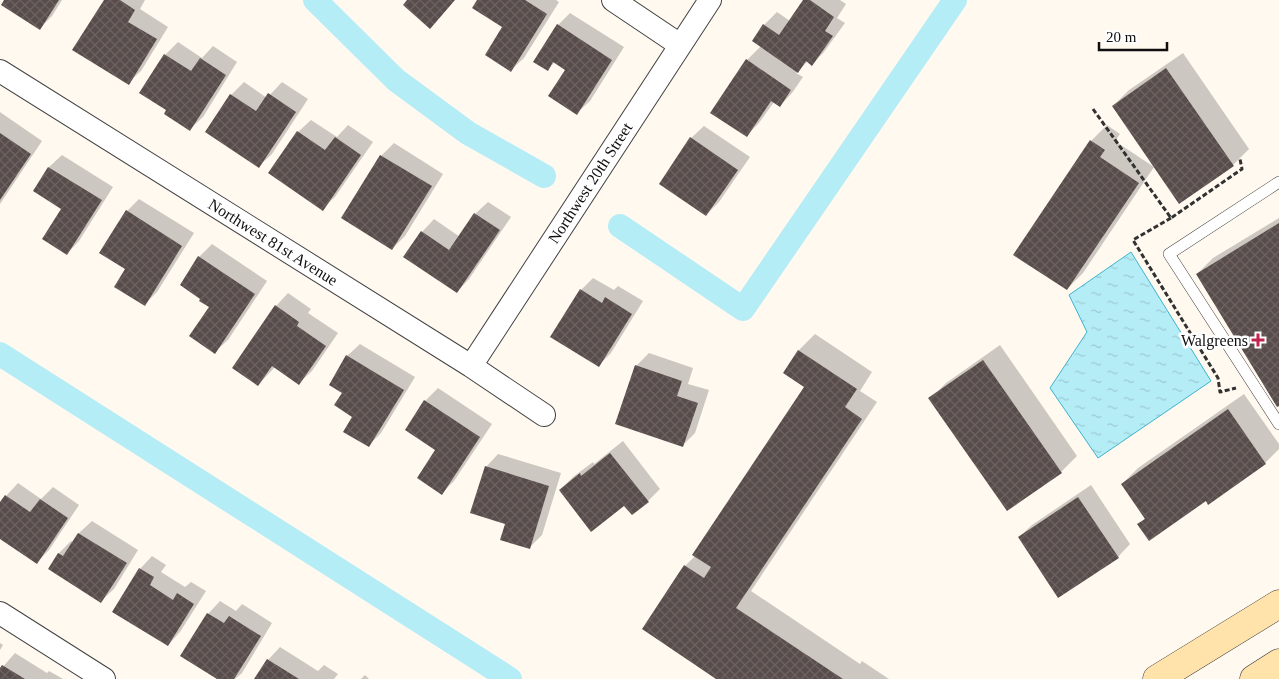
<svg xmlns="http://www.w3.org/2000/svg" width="1279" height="679" font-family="Georgia,serif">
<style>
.water{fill:url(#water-ripples);stroke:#3bb4ce}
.shadow{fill:#0003}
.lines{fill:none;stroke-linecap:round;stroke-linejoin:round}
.canal{stroke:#b5edf7;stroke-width:24}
.building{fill:url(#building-cross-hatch)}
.service-casing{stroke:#424242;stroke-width:12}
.minor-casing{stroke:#424242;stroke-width:24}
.secondary-casing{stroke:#313131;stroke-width:29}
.path{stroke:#313131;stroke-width:3;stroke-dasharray:5 2.5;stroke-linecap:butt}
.service{stroke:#fff;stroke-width:11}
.minor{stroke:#fff;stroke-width:22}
.secondary{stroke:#ffe3ab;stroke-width:28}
.poi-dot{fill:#c1254f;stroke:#fff;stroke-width:2}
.labels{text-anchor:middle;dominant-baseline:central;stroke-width:5;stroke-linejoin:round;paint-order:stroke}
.street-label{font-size:16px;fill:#0f0f0f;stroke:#fff}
.poi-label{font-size:16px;fill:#0f0f0f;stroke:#fff;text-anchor:end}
</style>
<defs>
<pattern id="water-ripples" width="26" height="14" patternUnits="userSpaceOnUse" patternTransform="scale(1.25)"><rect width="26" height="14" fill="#b5edf7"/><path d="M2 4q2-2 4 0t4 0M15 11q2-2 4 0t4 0" fill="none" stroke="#9acad3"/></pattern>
<pattern id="building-cross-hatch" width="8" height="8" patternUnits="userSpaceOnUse" patternTransform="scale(1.25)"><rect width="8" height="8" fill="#584d4b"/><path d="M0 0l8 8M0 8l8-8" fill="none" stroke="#6b6261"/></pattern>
</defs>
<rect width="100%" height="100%" fill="#fff9f0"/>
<path class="water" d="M1131 252 1211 381 1098 458 1050 388 1087 332 1069 295Z"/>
<path class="shadow" d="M6 0H62L52 16 40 28Z
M105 0H145L140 9 168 27 141 71 128 83Z
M479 0H556L559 2 524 58 511 70 504 26Z
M805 0H840L846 4 837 18 845 23 824 52 812 64 808 61 796 73 803 77 792 93 780 106 774 102 759 123 746 136 747 60 761 46 753 41 764 25 777 12 790 21Z
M570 13 624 47 590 101 577 113 567 69 555 62 547 70 558 25Z
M178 42 202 58 213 46 237 62 203 117 190 129 168 110 165 55Z
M1183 53 1249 149 1233 165 1179 202 1113 106 1129 90Z
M244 82 267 98 282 82 308 99 272 154 259 166 231 95Z
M0 112 42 141 0 204Z
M311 120 337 137 348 125 373 142 335 197 322 209 298 132Z
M1107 125 1120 134 1115 141 1154 167 1083 273 1067 289 1091 141Z
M704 126 750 157 719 202 706 215 691 138Z
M394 143 443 174 405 236 392 249 343 218 381 156Z
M62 155 113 187 79 241 67 254 63 208 34 191 49 167Z
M139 199 194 233 157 292 144 305 127 269V211Z
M488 202 511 217 469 279 457 292 405 257 422 232 434 219 460 237 475 214Z
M1279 218V405L1197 274 1213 258Z
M212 244 267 281 228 340 215 352 210 307 202 298 181 285 199 257Z
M593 278 614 290 618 286 643 301 611 353 598 366 581 290Z
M288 293 311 309 308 313 338 333 312 371 299 383 275 367 258 385 276 306Z
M815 334 872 372 860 391 877 402 751 591 860 664 862 661 889 679H718L643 629 685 566 695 556 806 386 785 372 799 350Z
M360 344 415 377 381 433 368 446 354 416 347 356Z
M1000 345 1077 456 1061 472 930 399 946 383Z
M649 353 693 368 688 384 709 390 695 433 682 446 636 366Z
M438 388 492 424 454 481 442 493 437 450 407 430 425 401Z
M1244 394 1279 444V449L1265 463 1206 500 1139 525 1146 517 1122 484 1138 468Z
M623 441 660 489 648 501 625 504 560 490 573 477 593 462 594 464Z
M498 454 561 473 542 535 530 547 506 523 486 467Z
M18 483 41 499 53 487 79 505 49 550 37 562 0 537V504L6 496Z
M1091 485 1130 544 1118 557 1019 537 1032 525Z
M92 521 138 550 114 589 101 601 50 568 59 553 71 541 74 543 79 533Z
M152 556 166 565 161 572 185 587 191 582 206 591 180 632 168 645 140 569Z
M220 601 236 611 242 604 272 623 242 673 235 679H219L208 614Z
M0 643 3 645 0 650Z
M280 647 318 671 324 665 338 674 334 679H255L268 660Z
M15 653 47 673 49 671 63 679H0V670Z
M365 675 369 679H361Z"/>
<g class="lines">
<path class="canal" d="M315 0 396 80 468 133 544 176
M620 226 743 309 955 0
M0 354 510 679"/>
</g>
<path class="building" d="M4 0H59L40 30 1 5Z
M104 0H120L135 10 128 22 157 39 129 85 72 50Z
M407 0H455L430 29 403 5Z
M477 0H525L547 14 511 72 485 55 502 27 472 8Z
M803 0H810L834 17 825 31 833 36 812 66 806 61 798 73 752 41 763 24 779 35Z
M557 24 612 60 577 115 548 96 565 70 553 62 548 71 533 62Z
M164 54 191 71 200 58 226 75 190 131 164 114 166 110 139 93Z
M746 59 791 90 780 107 771 101 747 137 710 113Z
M1166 68 1234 166 1179 204 1112 106Z
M268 93 296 112 259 168 205 132 230 94 256 111Z
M297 131 325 150 335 137 361 155 323 211 268 173Z
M0 133 31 154 0 200Z
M690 137 738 170 706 216 659 184Z
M1090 140 1105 150 1100 157 1139 183 1067 290 1013 255Z
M380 155 432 186 392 250 341 218Z
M48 167 102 200 67 255 42 239 61 209 33 191Z
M126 210 182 246 145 306 114 287 125 269 99 253Z
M474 213 500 230 457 293 403 257 421 231 449 250Z
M1279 223V406L1277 407 1196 274Z
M198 256 255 294 215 354 189 336 209 307 199 301 200 299 180 285Z
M580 289 602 303 605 297 632 314 599 367 550 337Z
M275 305 299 322 297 326 326 346 299 385 272 366 258 386 232 368Z
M798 350 857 389 845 407 862 419 736 608 843 679H716L642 629 684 565 704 578 711 567 692 555 804 387 783 373Z
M346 355 404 390 369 447 343 432 352 417 334 405 342 393 329 385Z
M983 360 1062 473 1007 511 928 398Z
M635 365 682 381 677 396 698 403 683 447 615 424Z
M424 400 480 437 442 495 417 478 435 450 405 430Z
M1228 409 1266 464 1208 505 1206 501 1149 541 1137 524 1145 519 1121 484Z
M610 453 649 502 632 515 624 506 591 532 559 490 580 473 581 476Z
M485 466 549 486 530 549 500 540 505 524 470 513Z
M5 495 30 512 40 499 68 518 37 564 0 539V502Z
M1078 497 1119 558 1058 598 1018 537Z
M78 533 127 563 101 603 48 569 58 553 63 556Z
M139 568 154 577 150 585 173 600 177 593 194 604 168 646 112 612Z
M207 613 224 623 229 616 261 636 234 679H217L180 656Z
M267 659 299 679H254Z
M2 665 25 679H0V668Z"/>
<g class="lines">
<defs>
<path id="service" d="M1279 182 1169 254 1279 424"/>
<path id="minor" d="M613 0 680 45
M0 71 471 366 544 415
M471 366 710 0
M0 613 104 679"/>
<path id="secondary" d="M1157 679 1279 604
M1254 679 1279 663"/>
</defs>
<use href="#service" class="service-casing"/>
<use href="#minor" class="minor-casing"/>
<use href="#secondary" class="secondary-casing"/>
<path class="path" d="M1093 109 1171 218 1242 169 1240 159
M1171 218 1133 240 1218 378 1220 392 1236 388"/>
<use href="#service" class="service"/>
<use href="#minor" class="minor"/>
<use href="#secondary" class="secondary"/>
</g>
<path class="poi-dot" d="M1255.5 332.5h5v5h5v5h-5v5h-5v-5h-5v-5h5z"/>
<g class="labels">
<g class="street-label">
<text transform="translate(590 183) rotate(-57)">Northwest 20th Street</text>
<text transform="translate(273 242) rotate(32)">Northwest 81st Avenue</text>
</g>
<g class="poi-label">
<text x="1248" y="340">Walgreens</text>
</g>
</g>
<path d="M1099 42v8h68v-8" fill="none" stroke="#0f0f0f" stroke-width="2.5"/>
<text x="1106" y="42" font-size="15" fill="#0f0f0f" stroke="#ffffff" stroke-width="4" paint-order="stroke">20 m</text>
</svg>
